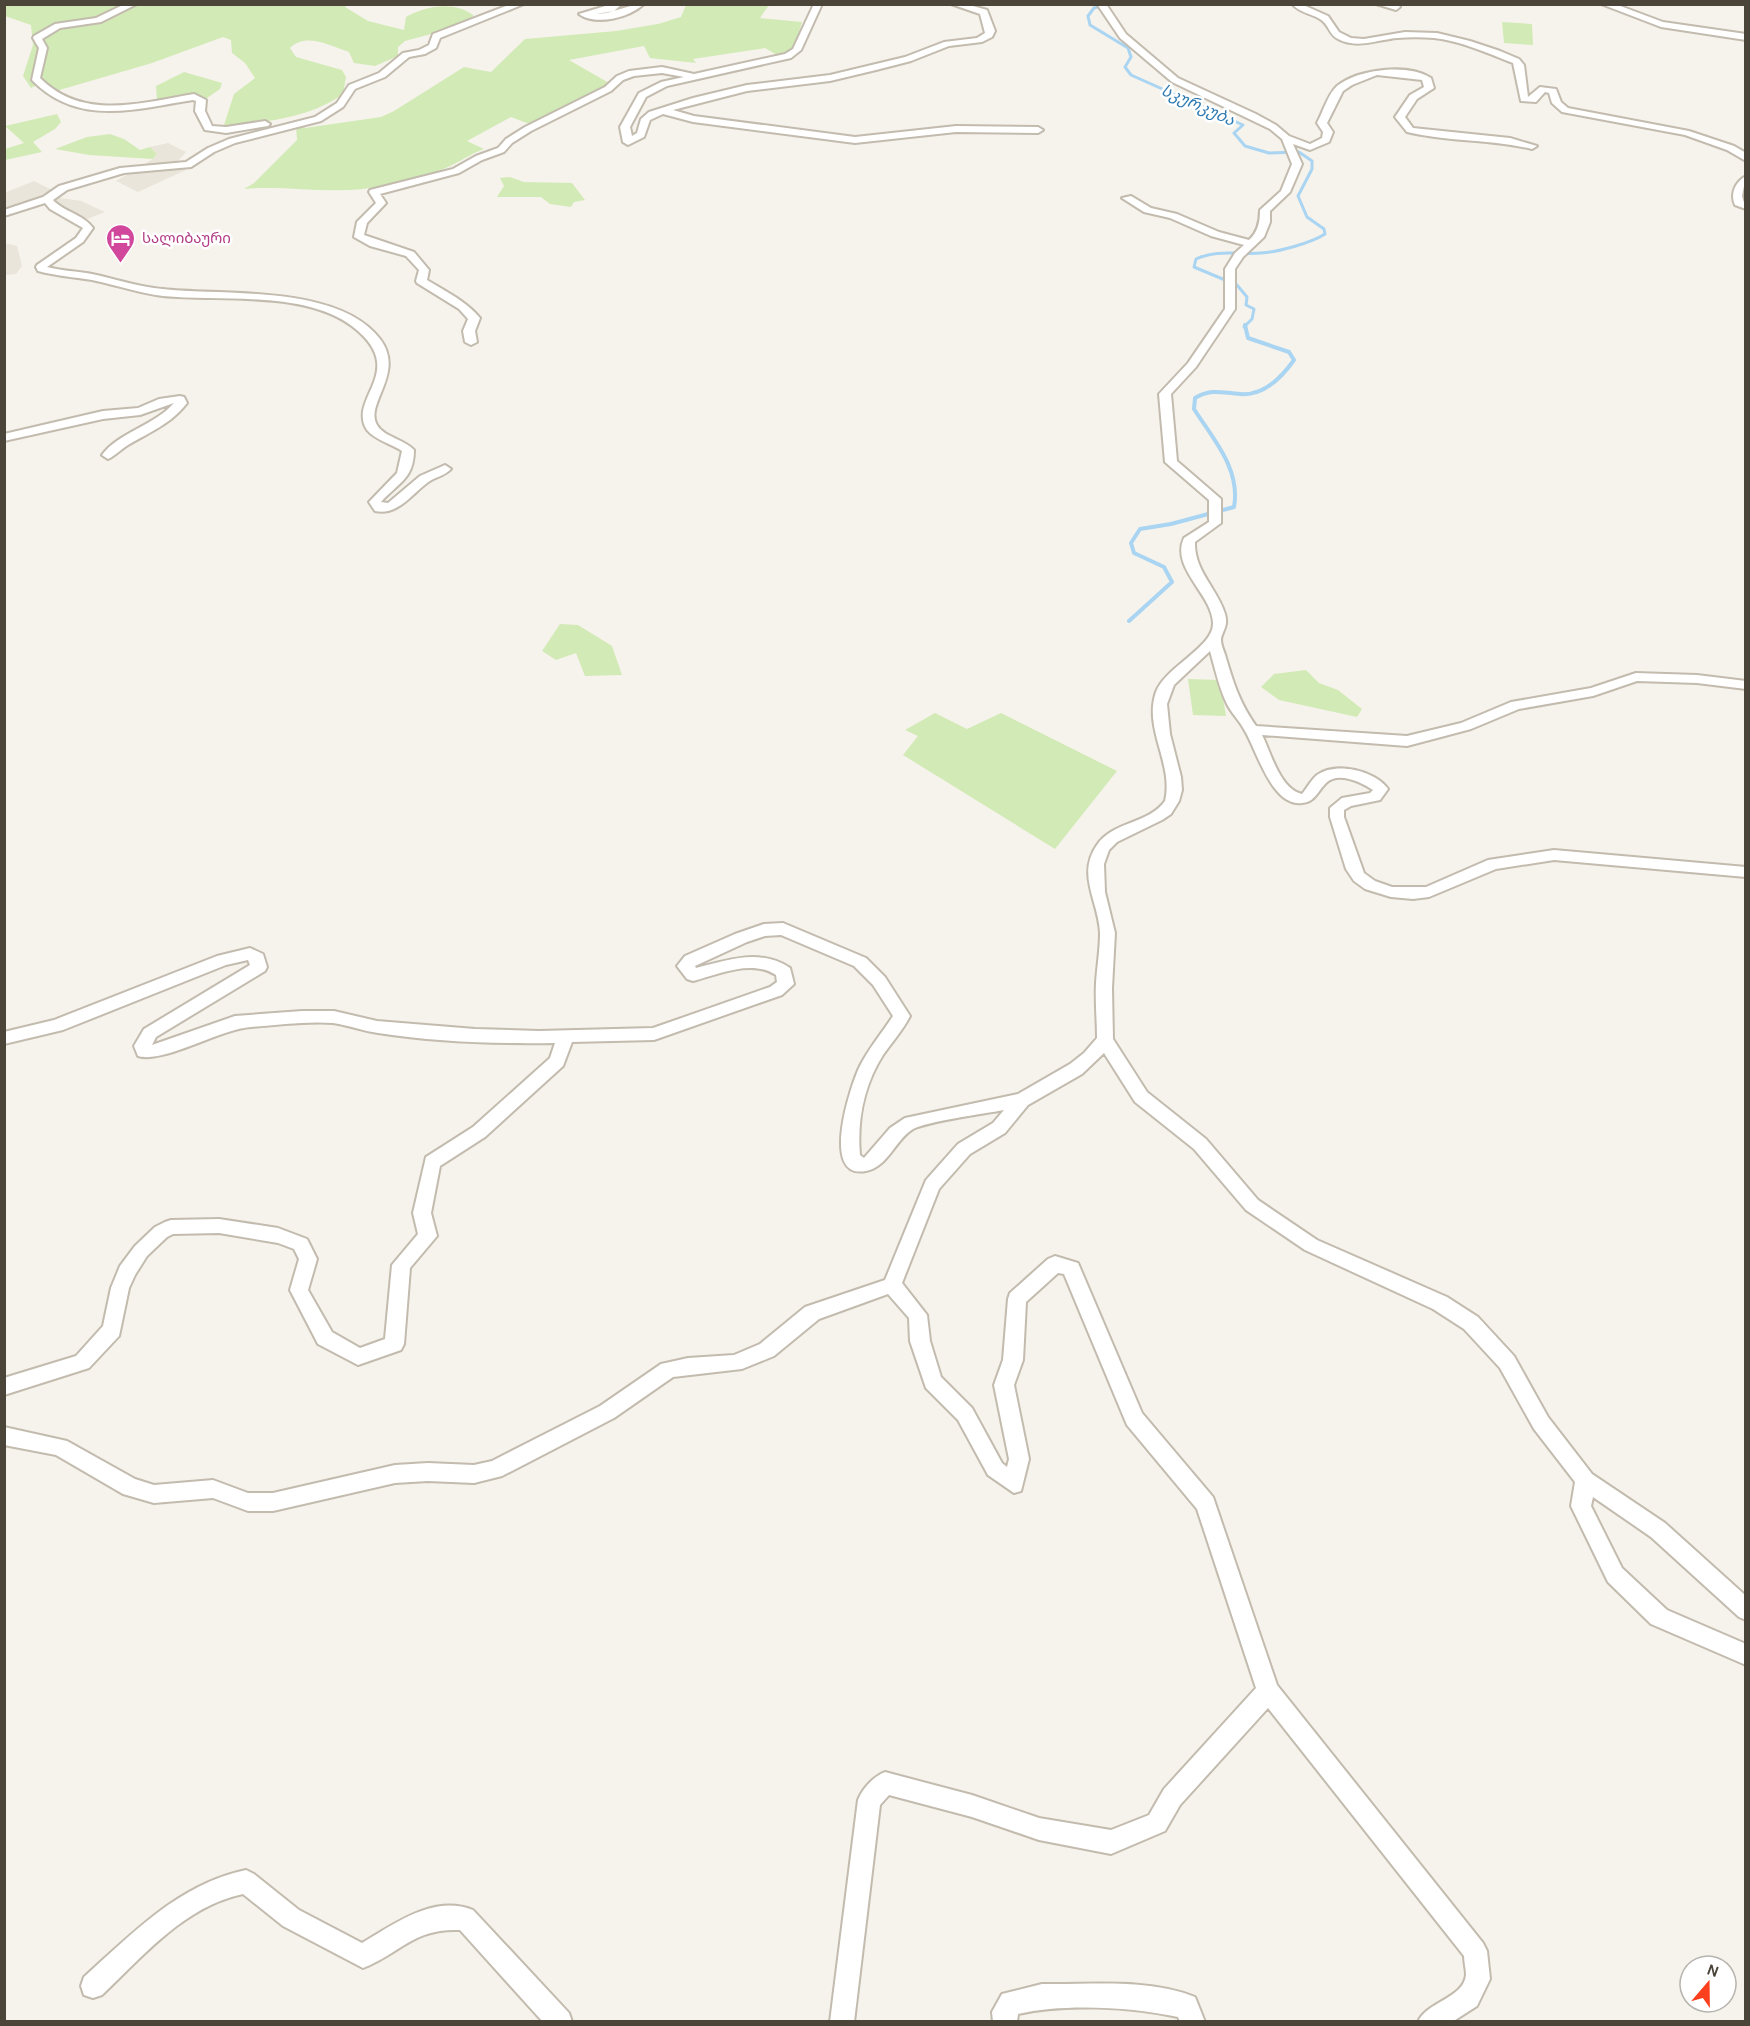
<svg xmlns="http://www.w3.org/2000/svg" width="1750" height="2026" font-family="Karla,'Noto Sans Georgian',sans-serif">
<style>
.residential{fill:#eae5da}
.green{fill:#d2eab5}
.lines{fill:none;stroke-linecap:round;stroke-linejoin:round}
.stream-far1{stroke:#a9d4f2;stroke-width:3}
.stream{stroke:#a9d4f2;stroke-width:4}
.minor-casing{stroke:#c2bbae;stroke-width:4}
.minor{fill:#fff;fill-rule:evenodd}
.labels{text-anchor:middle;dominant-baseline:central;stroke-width:5;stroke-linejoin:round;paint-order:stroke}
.far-hotel-label{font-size:15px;fill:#b23c85;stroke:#fff;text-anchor:start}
.far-water-label{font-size:16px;font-style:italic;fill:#2e7ab2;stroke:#fff}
</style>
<rect width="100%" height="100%" fill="#f6f3ec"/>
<path class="residential" d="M168 143 186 152 176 163 186 170 138 192 116 181 153 159 157 154 150 147Z
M34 181 52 190 41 195 81 201 105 212 80 222 41 203 10 216 5 213 4 193Z
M4 243 17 246 22 266 16 274 5 275Z"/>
<path class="green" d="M5 4H347L345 7 368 21 404 30 406 17C425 6 455 0 474 16L442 31 405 41 398 47V56L375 66 354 63 349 52C330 46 306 32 290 48L296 57 342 70 346 77 343 94C308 119 268 120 227 128L224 125 234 94 255 78 245 63 232 53 231 40 223 37 152 63 56 91 43 82 31 88 23 76 33 45 31 25 5 16Z
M686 5H769L760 18 802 22 794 49 777 55 765 48 693 59 696 63 650 58 644 46 569 60 609 83 606 88 532 125 511 117 467 141 484 149C472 153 463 160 452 165 435 174 400 182 381 186 335 196 290 185 244 189L254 183 297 140 296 126H304L305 128 381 117 394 111 464 67 491 72 525 39 616 31 658 24 681 17Z
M1502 22 1532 24 1533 45 1504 43Z
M184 72 222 83 220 89 204 100 195 95 157 100 156 86Z
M57 114 61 122 55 129 33 142 42 152 5 160V149L24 143 5 126Z
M110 134 124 139 140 150 150 147 157 154 153 159 89 155 55 149 87 137Z
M510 177 524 182 572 183 585 200 574 202 571 207 550 204 541 197H497L504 186 500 178Z
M560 624 578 625 612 646 622 675 585 676 576 653 556 660 542 651Z
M1306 670 1319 683 1338 690 1362 709 1357 717 1279 700 1261 687 1274 674Z
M1188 679 1220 680 1226 716 1193 715Z
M935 713 967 729 1001 713 1117 771 1055 849 903 755 918 736 905 730Z"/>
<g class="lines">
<path class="stream-far1" d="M1107 4 1094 8 1088 16 1090 25 1128 48 1131 57 1125 67 1131 75 1243 125 1234 133 1245 146 1269 153 1299 152 1312 161V169L1298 196 1307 217 1324 229 1325 234C1311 243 1278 252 1261 253 1239 255 1217 249 1196 259L1194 267 1237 285 1247 297 1246 305 1254 309 1252 319 1244 327"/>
<path class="stream" d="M1129 621 1172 582 1164 567 1134 553 1131 543 1140 529 1171 524 1234 507C1241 469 1213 439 1194 409L1195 398C1212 388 1222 393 1240 394 1263 396 1282 377 1294 360L1289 352 1248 338 1245 325"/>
<defs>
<path id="minor" d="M125 4H137L101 22 60 28 42 39 47 48 40 78C83 121 140 103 194 94L206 100 205 111 212 126 226 127 265 121 270 124 268 126 226 133 205 130 195 111 196 101 193 100C135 109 78 127 32 80L39 48 33 38 34 36 55 24 96 18Z
M511 4H524L440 38 436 48 425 54 409 57 385 77 355 89 343 107 321 121 235 143 214 152 191 167 124 173 67 190 53 200C64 212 83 214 93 228L83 242 47 267C62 271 77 271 92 274 116 279 139 287 163 289 224 296 338 284 380 339 406 373 364 404 377 425 384 437 404 439 414 450 414 479 398 483 381 502L388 503 420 476 445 465 451 469C445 476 434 477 427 483 411 495 397 516 375 511L369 502 397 473 402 451C392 444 375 440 367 430 347 399 406 373 358 331 311 289 222 302 163 296 139 293 116 285 92 280 74 277 56 276 38 271L36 267 37 265 76 238 83 228 50 209 45 203 4 216V210L43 197 59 186 120 168 186 162 208 148 229 139 315 117 337 103 349 85 379 73 403 53 419 50 429 45 433 34Z
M612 4H622L614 11 596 14C613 14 628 4 644 4 629 18 596 26 579 14Z
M814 4H822L801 50 791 58 667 86 646 97 630 127 632 136 637 133 641 119 649 112 693 98 747 85 830 75 905 57 944 42 977 38 985 33 980 14 951 4H966L987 10 995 31 992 37 982 42 949 46 911 61 876 70 830 81 747 91 673 110 694 116 855 137 956 126 1038 127 1043 130 1038 133 956 132 855 143 693 122 663 114 650 120 644 137 628 145 623 142 620 127 639 93 661 82 684 77 662 73 634 76 623 80 611 91 531 131 512 143 504 152 482 160 459 173 380 194 386 203 367 223 364 235 414 252 429 270 427 280C445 291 466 301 480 318L475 331 477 342 471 345 465 342 463 331 468 319 459 309 417 283 416 281 419 270 406 256 370 246 354 237 357 222 376 203 369 192 370 190 453 169 476 156 498 148 506 139 525 127 605 87 617 76 629 71 662 67 694 74 785 54 793 49Z
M1097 4H1106L1126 34 1178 78 1256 114 1276 125 1289 136 1310 144 1322 138 1323 132 1317 123C1323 112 1328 94 1337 86 1358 69 1408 63 1431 78L1434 88 1417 99 1405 117 1413 128 1510 138 1537 146 1532 149C1491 139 1448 142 1407 132L1395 117 1410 95 1424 87 1422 80 1377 75 1352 85 1343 91 1327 123 1333 132 1329 142 1310 150 1293 144 1302 164 1290 192 1270 211V222L1264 237 1243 257 1235 269V309L1196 367 1171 394 1177 461 1221 499V523L1195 542C1194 571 1217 588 1225 614 1229 627 1221 632 1221 640 1221 646 1225 653 1226 658 1234 685 1240 703 1256 726L1407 736 1461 723 1511 702 1591 688 1636 673 1697 675 1746 681V689L1697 683 1637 681 1593 696 1519 709 1471 729 1407 746 1262 735C1271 753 1280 789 1302 794 1307 788 1311 780 1317 775 1336 761 1376 771 1388 789L1380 800 1351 806 1344 810V817L1364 873 1375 881 1392 887H1426L1488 860 1554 850 1746 867V877L1554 860 1496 869 1429 897 1413 899 1391 897 1365 889 1354 881 1346 869 1330 817V808L1342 798 1370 793 1373 790C1361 782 1338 771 1326 783 1317 792 1315 802 1302 803 1272 807 1257 751 1245 731 1240 721 1232 714 1227 704 1219 688 1215 668 1210 651L1174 685 1167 704 1170 734 1181 777 1182 790 1179 801 1171 814 1162 820 1117 842 1109 850 1104 864 1105 892 1115 933 1112 988 1113 1039 1147 1092 1206 1139 1258 1200 1317 1240 1447 1297 1478 1317 1514 1356 1548 1417 1592 1474 1665 1523 1746 1596V1620L1739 1617 1651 1537 1593 1497 1591 1506 1622 1568 1667 1610 1746 1644V1665L1651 1624 1608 1582 1571 1506 1575 1482 1534 1429 1500 1368 1464 1329 1433 1309 1305 1250 1246 1210 1194 1149 1135 1102 1104 1053 1082 1074 1028 1105 1005 1133 970 1154 939 1189 902 1283 927 1315 930 1341 941 1377 972 1408 1002 1463 1007 1467 1009 1459 994 1385 1003 1360 1008 1299 1010 1293 1048 1259 1055 1256 1078 1263 1142 1413 1213 1497 1277 1685 1483 1943 1487 1951 1490 1979 1477 2006 1452 2022H1418C1426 2002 1464 1998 1466 1975 1466 1969 1464 1962 1464 1956L1268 1708 1180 1805 1165 1831 1111 1854 1039 1840 972 1817 889 1795 880 1805 854 2022H830L858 1800C863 1788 873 1777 885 1772L972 1795 1039 1818 1111 1830 1149 1815 1164 1789 1256 1688 1197 1509 1127 1425 1064 1274 1058 1273 1026 1302 1023 1360 1014 1385 1029 1459 1021 1491 1014 1493 988 1475 958 1420 926 1388 910 1341 909 1318 888 1294 819 1319 774 1356 742 1369 673 1377 614 1418 502 1476 474 1483 428 1481 395 1483 273 1511H248L213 1498 154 1503 123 1494 56 1455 4 1445V1427L67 1441 135 1479 154 1485 213 1480 248 1493H273L395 1465 428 1463 474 1465 492 1461 600 1406 661 1364 688 1358 734 1355 760 1344 805 1307 885 1280 926 1180 958 1144 993 1123 1004 1110C983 1114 929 1121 913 1129 895 1140 888 1167 866 1171 819 1180 851 1084 860 1066 869 1048 882 1033 893 1016L873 985 854 966 781 935 765 936 747 942 695 966 696 968C728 960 760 948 790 968L794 984 782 995 654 1040 572 1042 563 1066 485 1137 440 1166 431 1213 437 1236 410 1268 404 1344 401 1350 358 1365 318 1344 290 1290 299 1259 294 1249 278 1243 219 1233 173 1234 167 1237 147 1256 135 1275 129 1288 119 1336 89 1368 4 1395V1378L76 1356 103 1326 111 1288 120 1266 135 1246 155 1227 165 1222 171 1220 219 1219 278 1228 307 1239 317 1259 308 1290 332 1332 360 1348 385 1339 392 1265 418 1234 413 1213 426 1157 473 1127 550 1058 555 1043C497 1044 435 1042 378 1033 363 1031 348 1025 333 1023 306 1021 278 1025 251 1027 220 1029 163 1064 138 1056L134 1046 144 1029 250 965 248 960 226 965 63 1030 4 1044V1032L54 1020 217 956 250 948 263 954 267 967 265 971 156 1037 152 1045 235 1016 302 1011H334L377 1021 475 1029 539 1031 653 1028 770 987 777 982 776 975C752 959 719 974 693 981L687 979 677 966 685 956 735 934 764 924 783 923 866 958 885 977 910 1016C903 1030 892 1042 883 1055 864 1085 857 1120 860 1155L864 1158 890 1128 905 1118 1018 1094 1070 1064 1084 1053 1097 1038C1097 1020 1095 1002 1096 983 1097 967 1100 950 1100 933 1099 902 1076 875 1097 845 1113 821 1149 824 1165 801 1174 764 1143 729 1156 692 1165 667 1214 647 1213 623 1212 594 1170 568 1184 538L1209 522V500L1165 462 1159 394 1188 363 1225 309V269L1235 253 1244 245 1211 236 1170 218 1144 212 1122 198 1131 196 1151 208 1177 214 1219 232 1249 240C1258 232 1260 222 1260 210L1281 191 1292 164 1282 139 1270 129 1172 82 1120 38Z
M1292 4H1301L1328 16 1339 32 1351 38 1364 39 1405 32 1437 33 1470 41 1500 51 1519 59 1524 65 1528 97 1540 87 1556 89 1561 102 1568 108 1689 131 1734 146 1746 153V161L1727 150 1685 135 1562 112 1552 103 1549 93 1545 92 1536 102 1521 101 1513 63C1487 53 1461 41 1434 38 1422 37 1409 37 1397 38 1377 40 1357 49 1338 39 1329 35 1329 24 1320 19 1310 13 1300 13 1292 4Z
M1376 4H1398L1400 7 1396 10Z
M1601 4H1615L1663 22 1746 34V40L1661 27Z
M1746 176 1742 196 1746 209 1735 205C1730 194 1735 182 1746 176Z
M180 396 184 397 187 403C171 424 150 432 128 445 121 449 115 456 108 459L102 455C119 432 154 426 174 403L140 415 103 419 4 441V434L103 411 138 408 159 399Z
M246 1870 254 1874 299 1910 362 1943C394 1924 434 1894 473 1910L569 2013 572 2022H543L460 1930C414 1928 402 1952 363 1968L283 1926 243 1894C185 1906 143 1956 102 1995L93 1998 84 1995 81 1986 84 1977C133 1933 179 1884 246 1870Z
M1042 1984C1091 1985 1148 1978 1195 1997L1205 2022H1180L1178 2017C1132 2007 1064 2003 1018 2014L1017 2022H993L992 2012 1002 1994Z"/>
</defs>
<use href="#minor" class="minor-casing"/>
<use href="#minor" class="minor"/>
</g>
<defs>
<symbol id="hotel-pin" viewBox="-11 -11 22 30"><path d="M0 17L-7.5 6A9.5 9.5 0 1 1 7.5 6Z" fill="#d1479c" stroke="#fff"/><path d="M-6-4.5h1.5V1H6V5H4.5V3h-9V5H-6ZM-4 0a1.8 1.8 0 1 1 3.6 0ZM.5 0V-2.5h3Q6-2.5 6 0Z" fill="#fff"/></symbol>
</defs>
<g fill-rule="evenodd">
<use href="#hotel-pin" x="104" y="222" width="33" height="45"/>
</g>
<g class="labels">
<g class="far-hotel-label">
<text x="142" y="238">სალიბაური</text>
</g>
<g class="far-water-label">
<text transform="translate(1198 105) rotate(24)">სკურკუბა</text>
</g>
</g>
<rect width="1750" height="2026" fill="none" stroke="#4b4439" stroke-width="12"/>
<g transform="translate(1708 1984) rotate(20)"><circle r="28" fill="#ffffff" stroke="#b7b4b0" stroke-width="1.5"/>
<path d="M0-4.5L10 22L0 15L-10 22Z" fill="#fc3f1d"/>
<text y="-9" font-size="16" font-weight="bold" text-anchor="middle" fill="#4b4439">N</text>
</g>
</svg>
